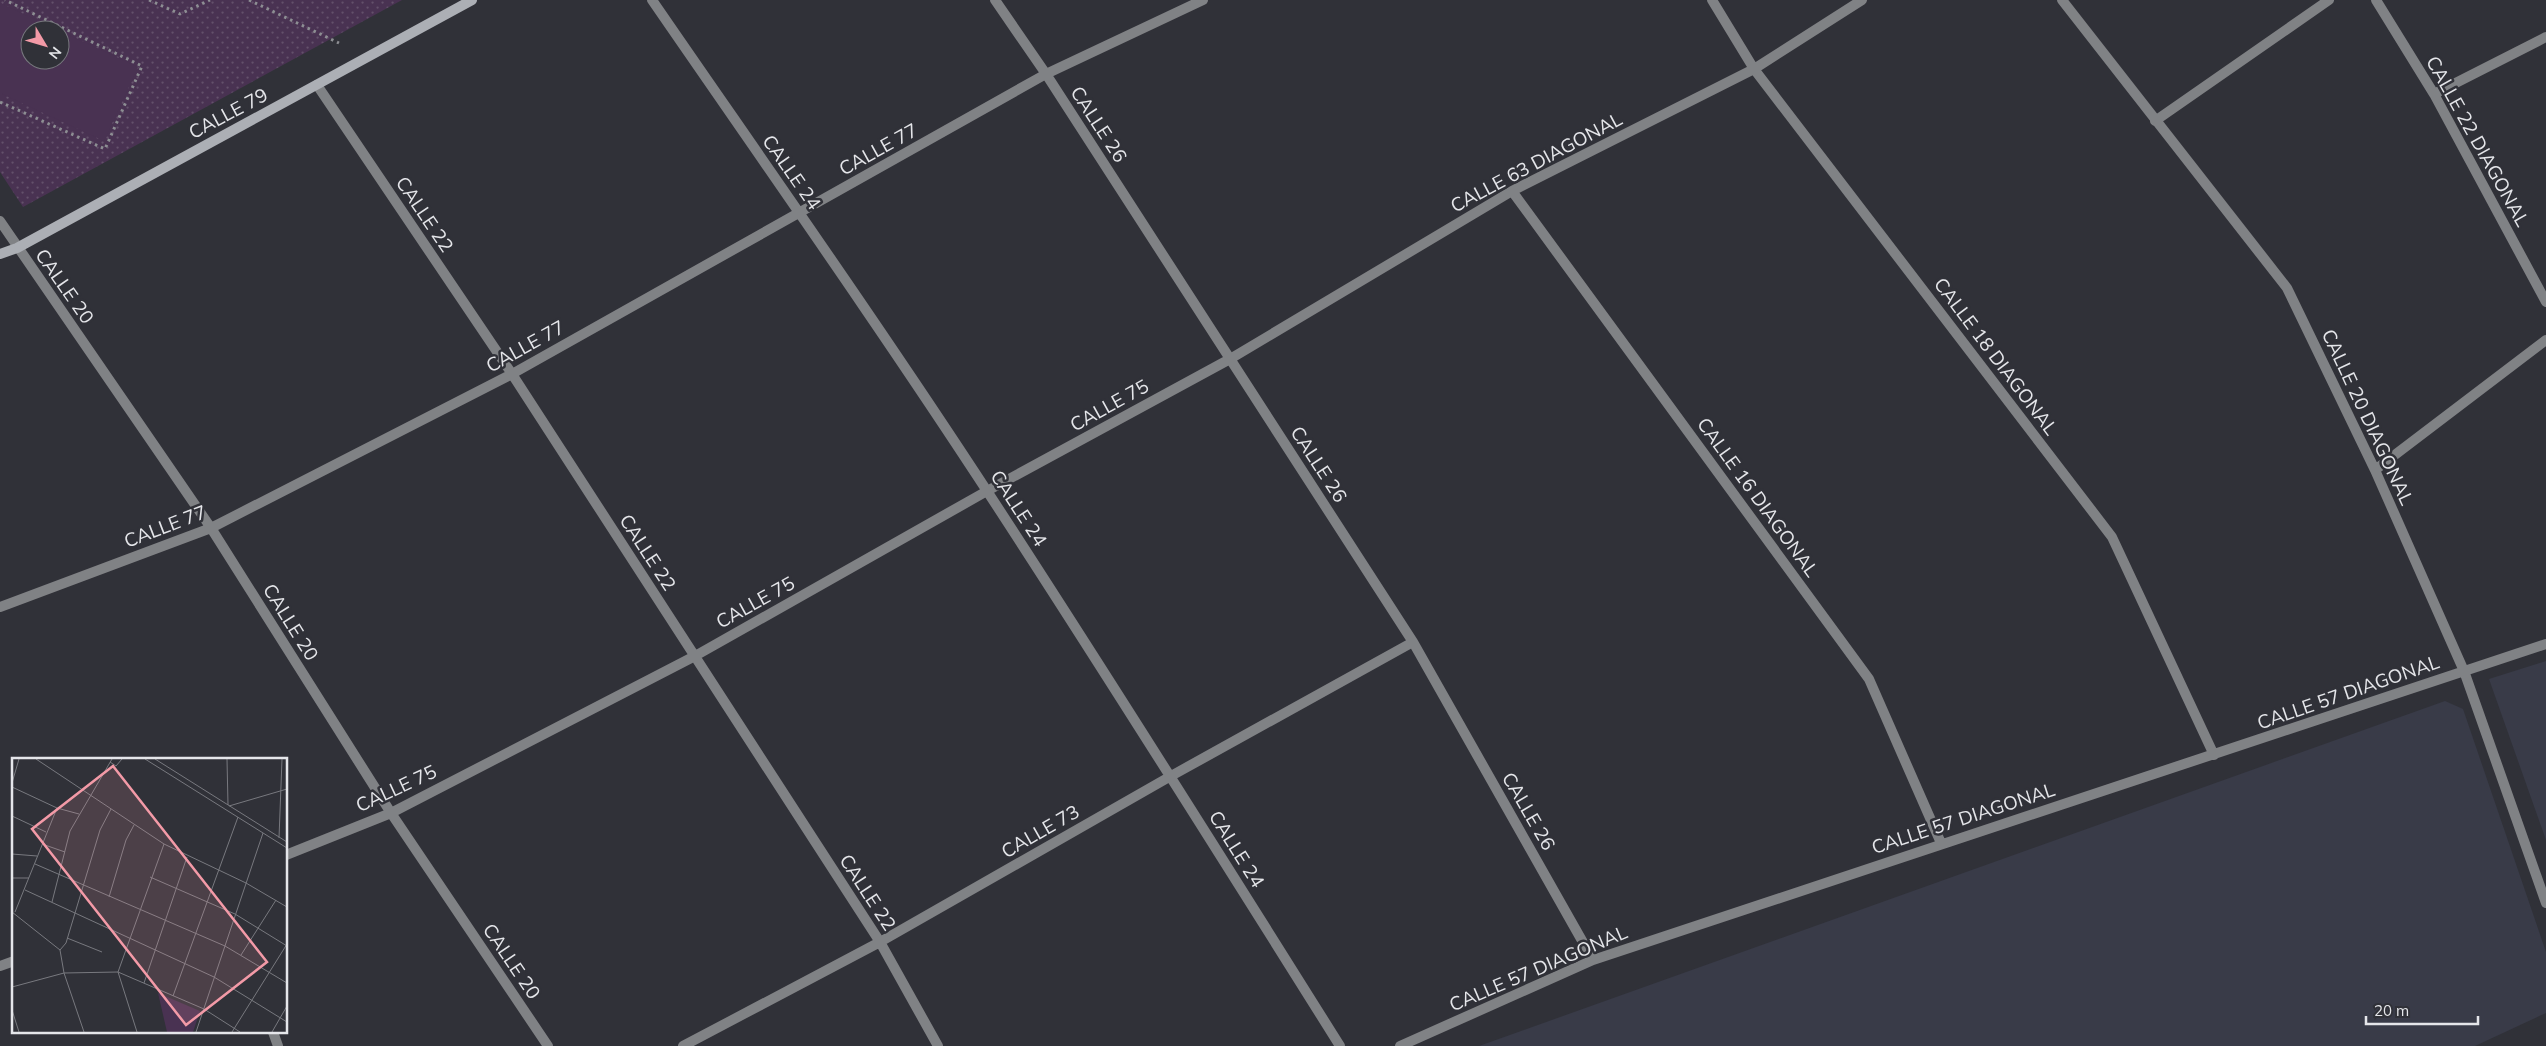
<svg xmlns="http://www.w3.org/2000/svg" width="2546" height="1046" font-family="Mulish,sans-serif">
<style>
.built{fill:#393b48}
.grass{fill:url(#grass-dots);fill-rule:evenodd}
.pitch{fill:#493252}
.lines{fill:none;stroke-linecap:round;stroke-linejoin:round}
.path{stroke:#8d8e93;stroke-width:3;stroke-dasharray:2.5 4;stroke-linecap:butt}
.street{stroke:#808285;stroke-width:10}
.secondary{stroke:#acafb5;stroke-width:10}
.labels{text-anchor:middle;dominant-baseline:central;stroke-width:5;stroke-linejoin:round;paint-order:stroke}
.street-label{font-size:19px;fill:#e5e6ea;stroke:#303138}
.inset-road{fill:none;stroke:#78797f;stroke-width:1}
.view{fill:#f39aa7;fill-opacity:0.15;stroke:#f39aa7;stroke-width:2.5}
.inset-edge{fill:none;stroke:#e5e6ea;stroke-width:2.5}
</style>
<defs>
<pattern id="grass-dots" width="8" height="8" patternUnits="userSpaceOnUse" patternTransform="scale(1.25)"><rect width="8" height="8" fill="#493252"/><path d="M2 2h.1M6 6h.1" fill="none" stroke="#63506b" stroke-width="1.8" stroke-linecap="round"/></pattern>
</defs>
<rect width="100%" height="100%" fill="#303138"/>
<path class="built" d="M2546 661V840L2489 679Z
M2445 701 2463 709 2546 952V1013L2475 1046H1479Z"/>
<path class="grass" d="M0 0H402L23 207 0 172ZM30 30H60V60H30Z"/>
<path class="pitch" d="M0 3 58 30H30V60H60V31L138 67 104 141 0 93Z"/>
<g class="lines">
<path class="path" d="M149 0 180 14 210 0
M249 0 339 43
M0 102 105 149 142 66 5 0"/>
<path class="street" d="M652 0C765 164 880 327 989 494 1108 676 1224 861 1340 1046
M995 0 1046 74 1413 642 1593 960
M1712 0 1754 69 2112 537 2214 755
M2062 0 2287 288 2375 470 2464 671 2546 903
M2376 0 2434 94 2546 302
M317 85 512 374 880 942 938 1046
M2434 94 2546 37
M2155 121 2329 0
M1512 191 1869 679 1941 843
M0 221 211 528 391 813 548 1046
M2375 470 2546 340
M0 607 211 528 512 374 1046 74 1203 0
M286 855 391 813 695 656 987 491 1230 359 1512 191 1754 69 1862 0
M0 966 14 961
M273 1032 278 1046
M683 1046 880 942 1171 776 1413 642
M1400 1046 1593 960 2546 644"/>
<path class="secondary" d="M0 254 17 248 472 0"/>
</g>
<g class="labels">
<g class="street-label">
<text transform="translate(228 113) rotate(-28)">CALLE 79</text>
<text transform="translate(1099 124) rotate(57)">CALLE 26</text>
<text transform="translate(2478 141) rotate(61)">CALLE 22 DIAGONAL</text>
<text transform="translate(878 149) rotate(-29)">CALLE 77</text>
<text transform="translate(1536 162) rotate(-28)">CALLE 63 DIAGONAL</text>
<text transform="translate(792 172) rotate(55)">CALLE 24</text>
<text transform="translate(425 214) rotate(56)">CALLE 22</text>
<text transform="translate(65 286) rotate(55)">CALLE 20</text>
<text transform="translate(525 346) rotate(-29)">CALLE 77</text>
<text transform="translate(1996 356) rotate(53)">CALLE 18 DIAGONAL</text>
<text transform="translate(1109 405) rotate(-29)">CALLE 75</text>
<text transform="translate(2368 417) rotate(65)">CALLE 20 DIAGONAL</text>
<text transform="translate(1319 464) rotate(57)">CALLE 26</text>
<text transform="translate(1758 497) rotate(54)">CALLE 16 DIAGONAL</text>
<text transform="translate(1019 508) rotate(57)">CALLE 24</text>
<text transform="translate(165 526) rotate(-21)">CALLE 77</text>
<text transform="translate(648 552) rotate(57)">CALLE 22</text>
<text transform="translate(755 602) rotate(-29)">CALLE 75</text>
<text transform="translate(291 622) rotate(58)">CALLE 20</text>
<text transform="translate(2348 692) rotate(-19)">CALLE 57 DIAGONAL</text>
<text transform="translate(396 788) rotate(-25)">CALLE 75</text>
<text transform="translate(1529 811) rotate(60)">CALLE 26</text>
<text transform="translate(1963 818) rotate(-18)">CALLE 57 DIAGONAL</text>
<text transform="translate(1040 831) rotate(-30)">CALLE 73</text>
<text transform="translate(1237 849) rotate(58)">CALLE 24</text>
<text transform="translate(868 892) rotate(57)">CALLE 22</text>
<text transform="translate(512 961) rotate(56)">CALLE 20</text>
<text transform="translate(1538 968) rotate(-23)">CALLE 57 DIAGONAL</text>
</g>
</g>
<g transform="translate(12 758)">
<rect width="275" height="275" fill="#303138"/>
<path d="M146 235 188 253 181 274H155Z" fill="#493252"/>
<path class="inset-road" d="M24 1 152 86 234 125 275 149M133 1 275 90M143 1 275 84M215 1 216 47M98 4 104 8 110 1M0 25 7 1M0 29 45 50 67 56M217 48 275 31M0 58 34 74M267 80 270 1M30 86 53 94M0 96 25 98M23 106 213 188 275 225M138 119 223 156 275 188M0 120H17M13 132 202 219 275 264M97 139 114 82 122 67M40 144 58 73 100 1M0 154 48 192 52 215 72 274M3 154 45 50M55 180 90 194M48 192 54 185 88 72 99 51M229 197 264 142M132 225 175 99M0 229 52 215 106 214 192 251 228 274M161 238 226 59M0 252 7 274M125 274 106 214 152 86M184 274 251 75M220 274 275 186M260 274 275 248"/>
<path class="view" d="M101 8 255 204 174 267 20 71Z"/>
<rect width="275" height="275" class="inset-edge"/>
</g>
<g transform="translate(45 45) rotate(128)"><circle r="24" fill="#303138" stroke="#78797f"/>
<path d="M0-4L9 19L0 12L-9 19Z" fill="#f39aa7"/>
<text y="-8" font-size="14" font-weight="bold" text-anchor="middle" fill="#e5e6ea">N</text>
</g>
<path d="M2366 1016v8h112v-8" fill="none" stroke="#e5e6ea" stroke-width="2.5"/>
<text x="2374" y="1016" font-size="15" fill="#e5e6ea" stroke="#303138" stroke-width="4" paint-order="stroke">20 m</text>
</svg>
